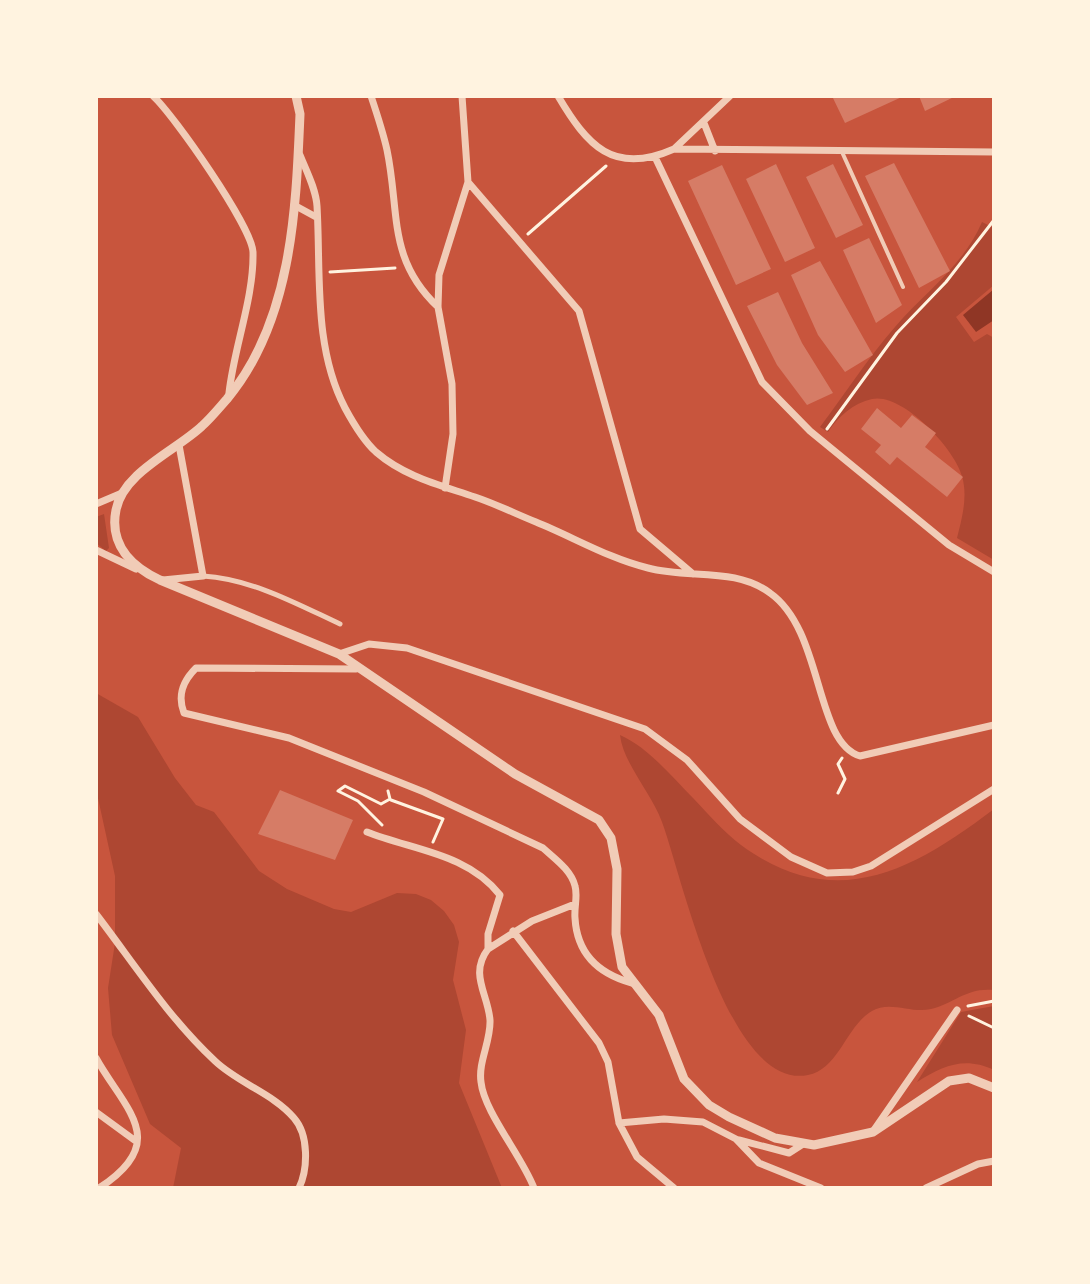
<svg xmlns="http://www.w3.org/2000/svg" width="1090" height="1284" font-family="Signika,sans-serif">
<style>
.green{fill:#ae4732}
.water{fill:#8f3625}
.building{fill:#d67c66}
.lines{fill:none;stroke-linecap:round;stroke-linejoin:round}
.path{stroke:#fff3e0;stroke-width:3}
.service{stroke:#f1ccb7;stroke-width:4}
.pedestrian{stroke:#f1ccb7;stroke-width:5}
.minor{stroke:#f1ccb7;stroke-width:7}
.tertiary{stroke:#f1ccb7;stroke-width:9}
</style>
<rect width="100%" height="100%" fill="#c8553d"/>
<path class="green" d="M982 222 994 228V285L956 317 974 342 987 334 994 338V560L957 538C962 518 968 497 962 476 955 449 902 392 872 399 853 403 838 417 828 432L820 427C845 394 868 358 895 327 924 293 964 265 982 222Z
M104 514 109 548 106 551 96 543V517Z
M96 693 138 717 175 778 196 805 214 812 259 871 287 889 334 909 351 912 397 893 416 894 431 900 444 911 454 925 459 942 453 980 466 1030 459 1083 502 1188H173L181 1148 150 1124 112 1035 108 988 115 943V876L96 789Z
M620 735C649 748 671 776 693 798 708 814 724 832 741 845 835 914 912 871 994 809V990C967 987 955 1003 931 1009 912 1014 890 1000 872 1011 846 1026 839 1069 808 1075 728 1091 682 876 662 822 651 792 623 763 620 735Z
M994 1006V1070C964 1056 943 1066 917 1082L961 1012Z"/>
<path class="water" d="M994 289V320L976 332 963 315Z"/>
<path class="building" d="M832 96H904L845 123Z
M919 96H956L925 111Z
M894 163 950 271 919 288 865 176Z
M776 164 815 248 785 262 746 179Z
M833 164 863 225 836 238 806 177Z
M722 165 771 269 736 285 688 181Z
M869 238 902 305 876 323 843 250Z
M820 261 873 355 845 372 818 335 791 275Z
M778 292 802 343 833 393 807 405 777 365 747 306Z
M877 408 901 428 912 415 936 433 925 447 963 477 947 497 897 457 890 465 875 452 881 445 861 429Z
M280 790 353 820 335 860 258 834Z"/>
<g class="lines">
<path class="path" d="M528 234 606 166
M330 272 395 268
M827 429 897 333 946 282 994 220
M838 793 845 779 838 764 842 758
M391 800 443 819 433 842
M382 825 358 801 338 791 345 786 381 804 390 799 388 791
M968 1006 994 1001
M969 1016 994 1028"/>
<path class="service" d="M842 152 903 287"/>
<path class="pedestrian" d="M203 576C252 579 297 604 340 624"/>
<path class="minor" d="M153 96C174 115 252 227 253 252 254 298 234 347 229 393
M371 96C377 114 383 132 387 150 400 212 387 259 438 307
M558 96C587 145 613 176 674 149L994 152
M704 123 715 151
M674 149 730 96
M300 155C306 170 316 189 317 206 321 273 313 347 345 408 352 421 365 442 376 452 405 477 440 485 475 497 496 504 516 514 536 522 573 537 610 559 648 568 689 579 735 567 770 593 824 631 814 742 860 756L994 725
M655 157 762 382 810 431 949 545 994 572
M468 182 579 311 640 529 693 574
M294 205 316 217
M445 488 453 434 452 384 438 307 439 275 468 182 462 96
M96 504 122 493
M96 550 136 569
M163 580 203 576 179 445
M339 654 369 644 407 648 645 729 687 760 740 819 791 857 827 873 853 872 871 866 994 789
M356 669 196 668C183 681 177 695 184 713L289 738 424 792 543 848C555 859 571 870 575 886 578 896 574 907 575 918 577 954 599 974 632 983
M367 832C412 850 467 853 500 895L488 934V949L532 921 575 904
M96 914C135 965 168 1017 215 1061 238 1083 274 1094 294 1118 309 1135 308 1169 299 1188
M513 931 599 1043 608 1062 619 1123 664 1119 703 1122 736 1139 759 1163 821 1188
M488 949C469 974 488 994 490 1020 491 1041 478 1062 481 1082 484 1112 522 1156 534 1188
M96 1058C124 1109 172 1141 99 1188
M96 1112 137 1142
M619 1123 637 1157 674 1188
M874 1130 957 1010
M739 1140 789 1153 803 1144
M926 1188 978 1164 994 1161"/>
<path class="tertiary" d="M296 96 300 114C296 210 292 321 227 399 219 408 211 418 202 426 177 450 123 472 116 510 109 545 132 567 160 580L339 654 515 774 599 820 611 838 617 869 616 934 622 967 659 1015 684 1079 709 1105 729 1117 775 1138 814 1145 873 1132 949 1081 969 1078 994 1088"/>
</g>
<rect width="1090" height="1284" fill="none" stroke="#fff3e0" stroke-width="196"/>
</svg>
